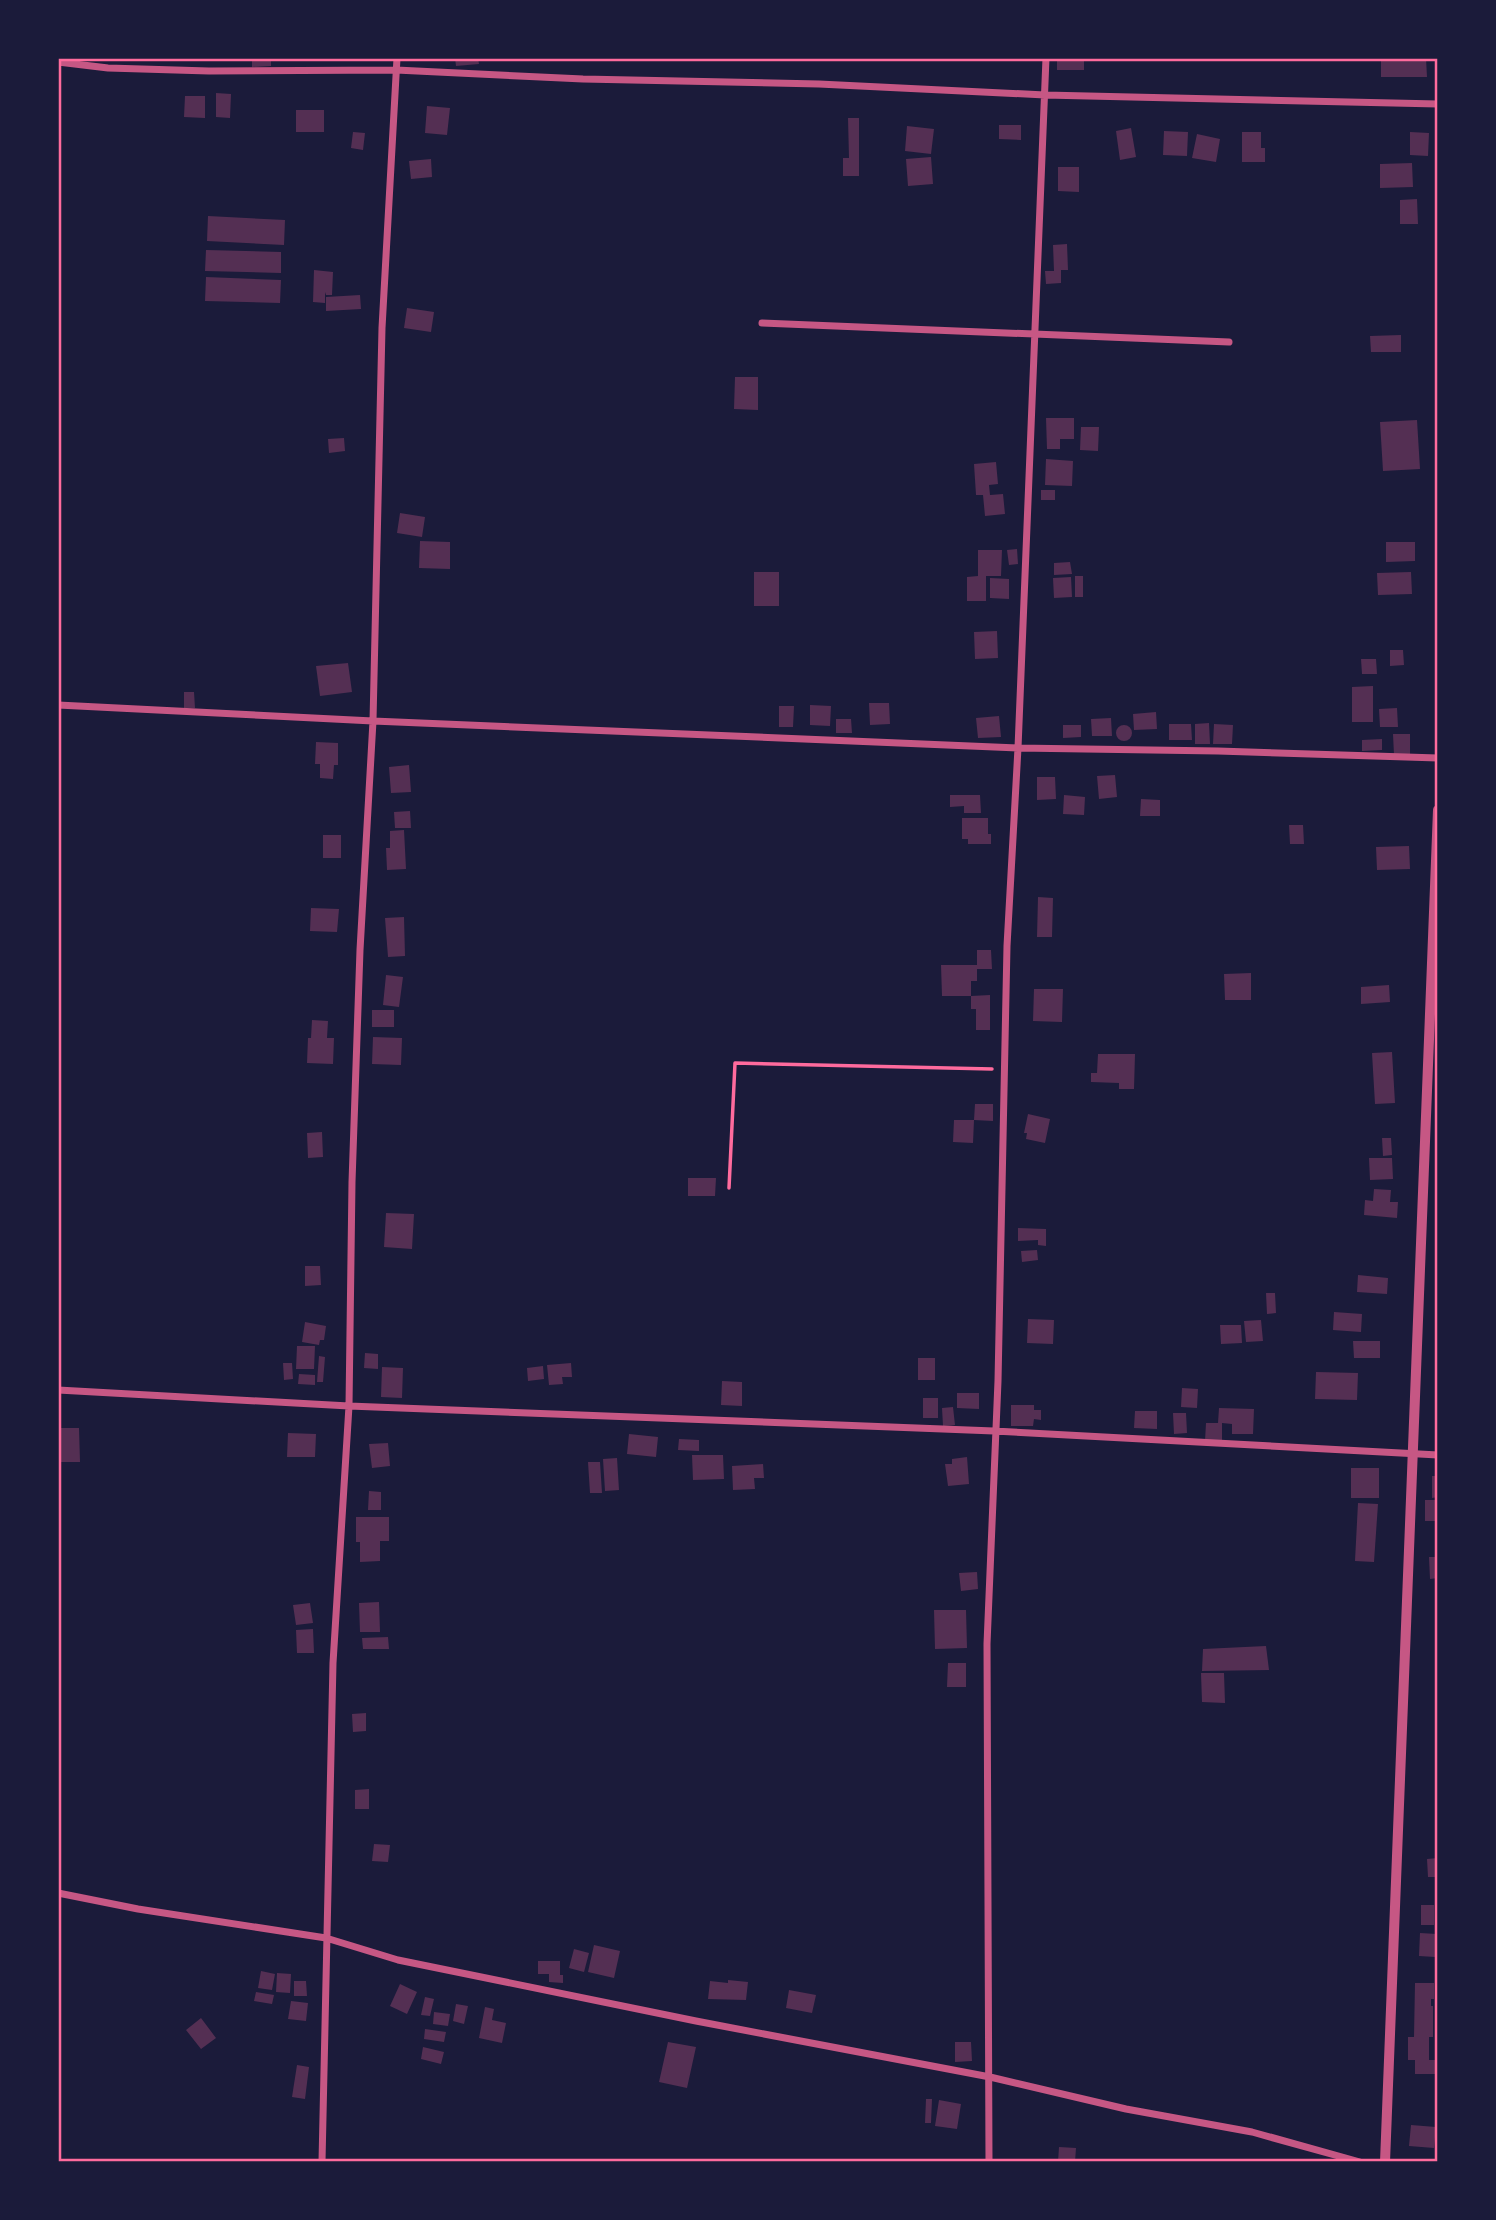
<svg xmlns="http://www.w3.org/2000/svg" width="1496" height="2220" font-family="Barlow,sans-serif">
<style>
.building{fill:#542f53}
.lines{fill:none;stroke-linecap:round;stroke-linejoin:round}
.path{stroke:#ff6b9d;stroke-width:3.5}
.minor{stroke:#c65784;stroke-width:7}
.tertiary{stroke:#c65784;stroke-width:10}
.neatline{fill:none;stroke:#ff6b9d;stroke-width:2.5}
</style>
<rect width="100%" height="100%" fill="#1b1b3a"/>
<path class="building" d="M252 58H271V66L252 67Z
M455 58H478L479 64 456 66Z
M1057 58H1084V70H1057Z
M1381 58H1426L1427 77H1381Z
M216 93 231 94 230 118 216 117Z
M185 96H205V118L184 117Z
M427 106 450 108 447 135 425 133Z
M296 110H324V132H296Z
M848 118H859V176H843V158H849Z
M999 125H1021V140L999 139Z
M907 126 934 129 931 154 905 151Z
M1131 128 1136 157 1120 160 1116 131Z
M1164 131 1188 132 1187 156 1163 155Z
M353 132 365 133 363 150 351 148Z
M1242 132H1261V148H1265V162H1242Z
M1410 132 1429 133 1428 156 1410 155Z
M1197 134 1220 139 1216 162 1192 158Z
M931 157 933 184 908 186 906 159Z
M431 159 432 177 411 179 409 161Z
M1412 163 1413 187 1380 188V164Z
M1058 167H1079V192L1058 191Z
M1417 199 1418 224H1400V200Z
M208 216 285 220 284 245 207 241Z
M1067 244 1068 270H1061V283L1046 284 1045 271H1054L1053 245Z
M206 250 281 252V273L205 271Z
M314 270 333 272 332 295H326L325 292V303L313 302Z
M206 277 281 280 280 303 205 301Z
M360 295 361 309 326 311V297Z
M407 308 434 312 431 332 404 328Z
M1401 335V352H1371L1370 336Z
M735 377H758V410L734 409Z
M1046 418H1074V439H1060V449H1047Z
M1417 420 1420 469 1383 471 1380 422Z
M1081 427H1099L1098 451 1080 450Z
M344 438 345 451 329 453 328 439Z
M1046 459 1073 461 1072 486 1045 485Z
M996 462 998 484 989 485 990 495 1003 494 1005 514 985 516 983 495H976L974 464Z
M1041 490H1055V500H1041Z
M400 513 425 517 422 537 397 533Z
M420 541 450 542V569L419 568Z
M1386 542H1415V561L1386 562Z
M1017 549 1018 564 1009 565 1007 550Z
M978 550H1002L1001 576H986V601H967V577L978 576Z
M1070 562 1072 574 1054 575V563Z
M754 572H779V606H754Z
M1411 572 1412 594 1378 595 1377 573Z
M1075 576H1083V597H1075Z
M1071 577 1072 597 1054 598 1053 578Z
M990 578 1009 579V599L990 598Z
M997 631 998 658 975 659 974 632Z
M1390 650H1403L1404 665 1390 666Z
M1361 659H1376L1377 674H1362Z
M348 663 352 692 320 696 316 666Z
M1373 686V722H1352V687Z
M184 692H194L195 708H184Z
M869 703H889L890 724 870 725Z
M810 705 831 706 830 726 810 725Z
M779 706H794L793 727H779Z
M1397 708 1398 727H1380L1379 709Z
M1156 712 1157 729 1134 730 1133 714Z
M999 716 1001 737 978 738 976 718Z
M1111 718 1112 736H1092L1091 719Z
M836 719H851L852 733H836Z
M1209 723 1210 744H1195V724Z
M1169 724H1191L1192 740H1169Z
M1214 724 1233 725 1232 744H1213Z
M1063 725H1081V737L1063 738Z
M1116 733a8 8 0 1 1 16 0a8 8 0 1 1-16 0Z
M1393 734H1410V754L1394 755Z
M1382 739V750L1362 751V740Z
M316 742 338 743V765H334L333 779 320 778V764H315Z
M409 765 411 792 391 793 389 767Z
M1115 775 1117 797 1099 799 1097 776Z
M1037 777H1055L1056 799 1037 800Z
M950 795H980L981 813H964V806L950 807Z
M1064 795 1085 797 1084 815 1063 814Z
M1141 799 1160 800V816H1140Z
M410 811 411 828H395L394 812Z
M962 818H988V834H991V844H968V839H962Z
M1289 825H1303L1304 844H1290Z
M404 830 406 869 387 870 386 848H390V831Z
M323 835H341V858H323Z
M1409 846 1410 869 1377 870 1376 847Z
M1038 897 1053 898 1052 937H1037Z
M311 908 339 909 337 932 310 931Z
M404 917 405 956 388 957 385 918Z
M977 950H991L992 969H977V981H971V996L990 995V1030H976V1009H971V996H942L941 965H977Z
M1251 973V1000H1225L1224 974Z
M386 975 403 977 399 1007 383 1005Z
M1389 985 1390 1002 1361 1004V987Z
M1034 989H1063L1062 1022 1033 1021Z
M372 1010H394V1027H372Z
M312 1020 328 1021 327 1038H334L333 1064 307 1063 308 1038H311Z
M373 1037 402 1038 401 1065 372 1064Z
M1392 1052 1395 1103 1375 1104 1372 1053Z
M1098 1054H1135L1134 1089H1119V1083L1091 1082V1073H1097Z
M975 1104H993V1121L974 1120 973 1143 953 1142 954 1120H974Z
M1028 1114 1050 1119 1045 1143 1026 1139 1027 1133H1024Z
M322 1132 323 1157 308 1158 307 1133Z
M1382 1138H1391L1392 1155 1383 1156Z
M1369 1158H1392L1393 1179 1370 1180Z
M688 1178H716L715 1196H688Z
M1374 1189 1391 1190 1390 1202H1398L1397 1218 1364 1215 1365 1200 1373 1201Z
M386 1213 414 1214 412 1249 384 1247Z
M1018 1228 1046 1229V1246L1038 1245V1240L1018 1241Z
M1037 1250 1038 1260 1022 1262 1021 1251Z
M305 1266H320L321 1285 305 1286Z
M1358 1275 1388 1278 1387 1294 1357 1292Z
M1266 1293H1275L1276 1313 1267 1314Z
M1334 1312 1362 1314 1361 1332 1333 1330Z
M1028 1319 1054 1320 1053 1344 1027 1343Z
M1261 1320 1263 1341 1246 1342 1244 1321Z
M305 1322 326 1326 324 1340H320L319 1345 302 1342Z
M1220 1325H1241L1242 1343 1221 1344Z
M1353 1341H1380V1358H1354Z
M297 1346H315L314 1369H296Z
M365 1353 378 1354V1369L364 1368Z
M319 1356 325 1357 323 1382H317Z
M918 1358H935V1380H918Z
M283 1363H292L293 1379 284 1380Z
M571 1363 572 1377H562L563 1384 549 1385 547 1365Z
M543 1366 544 1379 528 1381 527 1368Z
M382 1367 403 1368 402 1398 381 1397Z
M1316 1372 1358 1373 1357 1400 1315 1399Z
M299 1374 315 1375V1385L298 1384Z
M722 1381 742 1382V1406L721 1405Z
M1182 1388 1198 1389 1197 1408 1181 1407Z
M957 1393H979V1409L957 1408Z
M923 1398H938V1418H923Z
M1011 1405H1034V1410H1041V1420L1034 1419 1033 1426H1011Z
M953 1407 955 1425 943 1426 942 1408Z
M1219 1408 1254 1409 1253 1434H1232V1424L1222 1423V1442L1205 1441 1206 1423H1218Z
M1135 1411H1157V1429L1134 1428Z
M1173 1413H1186L1187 1433 1174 1434Z
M59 1428H79L80 1462H60Z
M288 1433 316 1434 315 1457H287Z
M629 1434 658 1437 656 1457 627 1454Z
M679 1439 699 1440V1451L678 1450Z
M388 1443 390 1466 372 1468 369 1444Z
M692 1455H723L724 1479 693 1480Z
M967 1457 969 1484 948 1486 945 1464H952V1459Z
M617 1458 619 1490 605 1491 603 1459Z
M588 1462H600L602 1493H590Z
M763 1464 764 1478H754L755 1489 733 1490 732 1466Z
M1351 1468H1379V1498H1351Z
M1432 1476H1438V1497L1432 1498Z
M369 1491 381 1492V1510H368Z
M1425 1500H1436V1521H1425Z
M1358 1503 1378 1504 1374 1562 1355 1561Z
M356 1517H389V1541H380V1561L360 1562V1542H356Z
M1429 1557H1438V1578L1430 1579Z
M977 1572 978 1589 961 1591 959 1573Z
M379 1602 380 1632H360L359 1603Z
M310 1603 313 1623 296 1625 293 1605Z
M934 1610H966L967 1648 935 1649Z
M313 1629 314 1653H297L296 1630Z
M388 1637 389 1649H363L362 1638Z
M1266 1646 1269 1670 1202 1671 1203 1649Z
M948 1663H966V1687H947Z
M1201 1673H1224L1225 1703 1202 1702Z
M366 1713V1731L353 1732 352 1714Z
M369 1789V1809H355V1790Z
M374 1844 390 1845 388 1862 372 1861Z
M1438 1858V1877H1428L1427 1859Z
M1421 1905H1434V1925H1421Z
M1420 1933 1437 1934 1435 1957 1419 1956Z
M594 1945 620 1951 614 1978 588 1972Z
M574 1949 589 1953 584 1972 569 1968Z
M538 1961H560V1975H563V1983L549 1982V1974H538Z
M261 1971 275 1974 272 1990 258 1988Z
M277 1973 291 1974 290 1993 276 1992Z
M728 1980 748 1982 746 2000 708 1999 710 1981 728 1983Z
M294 1981H306L307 1996H294Z
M1415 1983H1434V1999H1431V2006H1433V2037H1429V2060H1437V2074H1415V2060H1408V2037H1414Z
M400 1984 417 1992 407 2014 390 2006Z
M789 1990 816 1995 812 2013 786 2008Z
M256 1992 274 1995 272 2004 254 2001Z
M425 1997 434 1999 430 2016 421 2015Z
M291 2001 308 2003 306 2021 288 2019Z
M456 2004 468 2006 464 2024 453 2021Z
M485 2007 494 2009 492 2020 506 2023 502 2043 479 2038Z
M434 2012 450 2014 448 2026 433 2024Z
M201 2018 216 2038 201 2049 186 2030Z
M425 2029 446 2032 444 2042 424 2039Z
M668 2042 696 2047 687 2088 659 2082Z
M955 2042H971L972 2061 955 2062Z
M423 2047 444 2052 441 2064 421 2059Z
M297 2065 309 2067 305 2099 292 2097Z
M926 2099H932L931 2123H925Z
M939 2100 961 2104 957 2129 935 2126Z
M1411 2125 1436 2127 1434 2148 1409 2146Z
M1059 2147 1076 2148 1075 2162H1058Z"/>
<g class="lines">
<path class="path" d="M729 1188 735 1063 992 1069"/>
<path class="minor" d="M58 62 108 68 209 71 396 70 583 79 819 84 1045 95 1438 104
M762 323 1229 342
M58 705 373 721 1018 748 1218 751 1438 758
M58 1390 349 1406 994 1431 1438 1455
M58 1893 138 1909 326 1938 398 1960 696 2021 990 2077 1126 2109 1252 2132 1360 2162
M322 2162 333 1663 349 1406 352 1182 360 950 373 721 382 328 397 58
M989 2162 987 1644 998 1381 1007 946 1018 748 1046 58"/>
<path class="tertiary" d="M1385 2162 1438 810"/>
</g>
<rect width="1496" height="2220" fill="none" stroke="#1b1b3a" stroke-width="119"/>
<rect x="60" y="60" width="1376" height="2100" class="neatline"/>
</svg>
